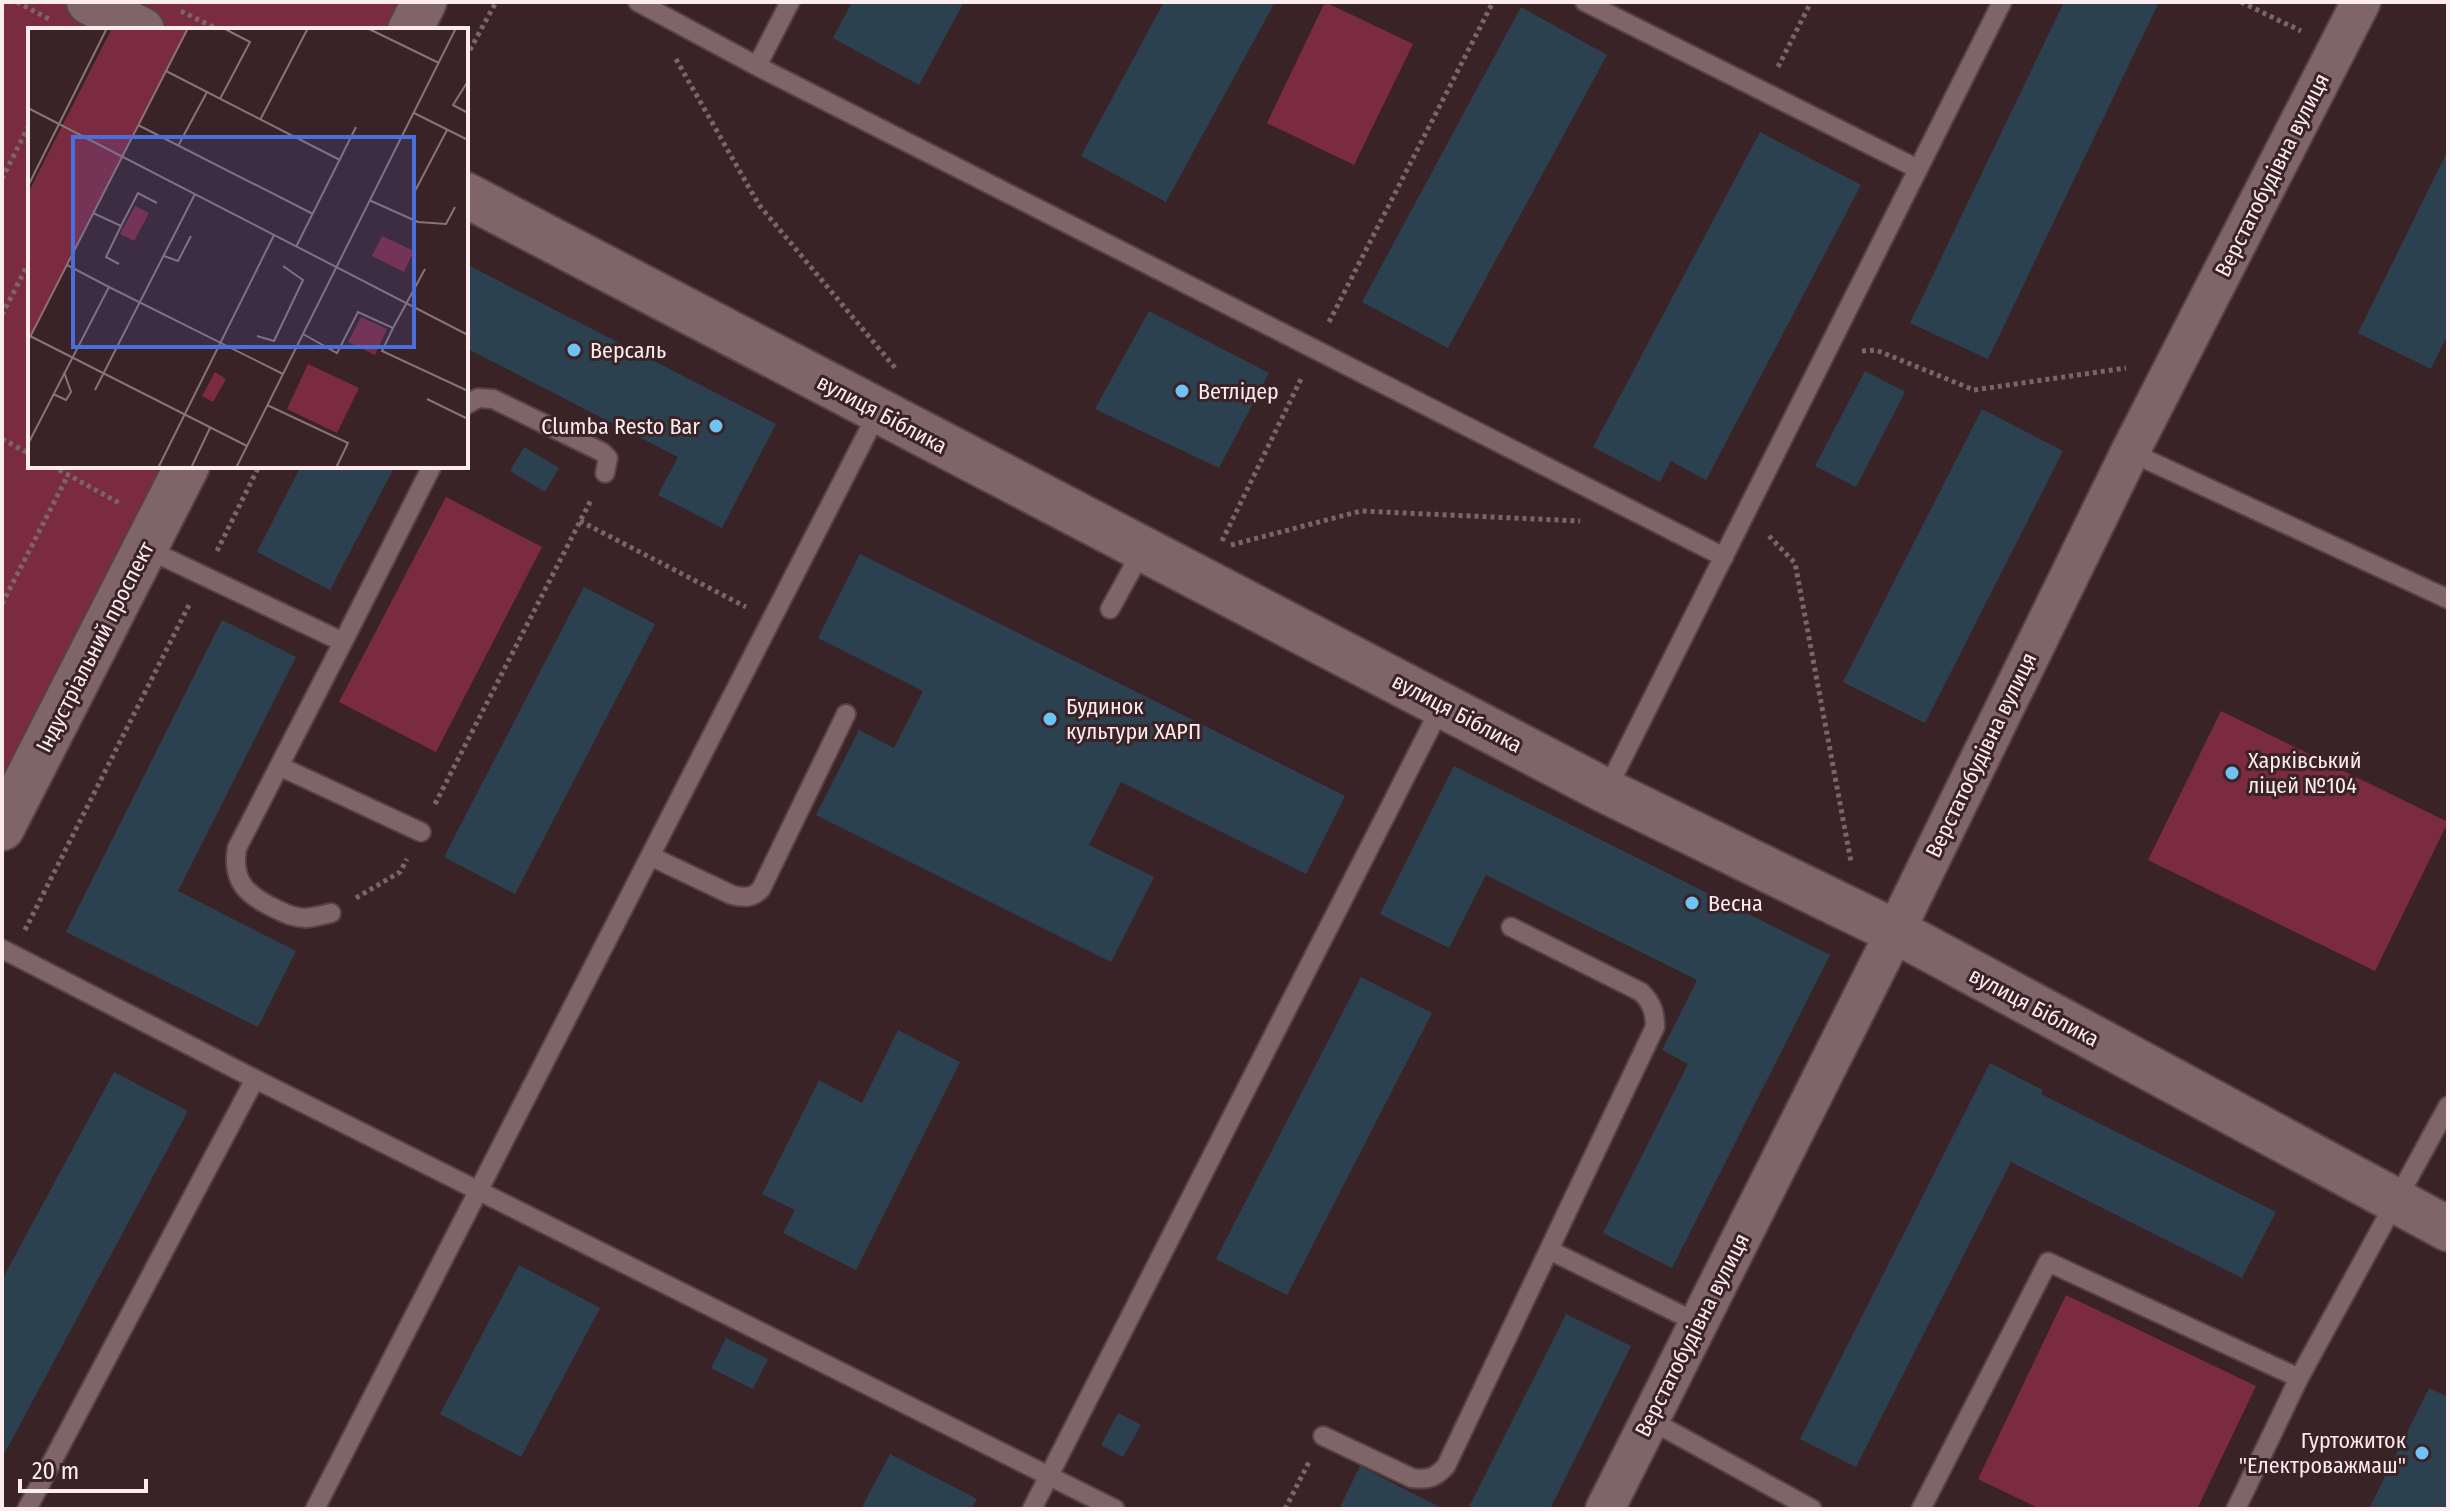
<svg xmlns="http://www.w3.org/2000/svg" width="2450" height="1511" font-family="'Fira Sans Condensed',sans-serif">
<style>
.green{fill:#7b2b3e}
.building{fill:#2c414f}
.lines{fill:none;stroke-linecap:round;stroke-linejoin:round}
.service-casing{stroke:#564245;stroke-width:22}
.minor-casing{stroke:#564245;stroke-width:42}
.tertiary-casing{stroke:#564245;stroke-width:48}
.path{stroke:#7a6568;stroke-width:5;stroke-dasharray:4 4;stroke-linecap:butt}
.service{stroke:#7f6468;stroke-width:18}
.minor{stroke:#7f6468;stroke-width:38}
.tertiary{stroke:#7f6468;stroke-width:44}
.poi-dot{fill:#6fc2f4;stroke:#3a2327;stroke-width:3}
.labels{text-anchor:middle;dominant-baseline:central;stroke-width:6;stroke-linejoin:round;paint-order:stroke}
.street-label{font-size:22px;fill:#fdecee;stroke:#3a2327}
.poi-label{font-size:22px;fill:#fdecee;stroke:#3a2327;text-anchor:start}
.inset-road{fill:none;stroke:#887377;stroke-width:2}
.view{fill:#4a6edc;fill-opacity:0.15;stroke:#4a6edc;stroke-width:4}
.inset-edge{fill:none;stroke:#fdecee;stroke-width:4}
</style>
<rect width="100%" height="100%" fill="#3a2327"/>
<path class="green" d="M2 2H426L411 30H30V466H187L2 828Z
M1325 2 1413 44 1354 165 1267 123Z
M446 497 542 547 436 752 339 702Z
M2221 711 2448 822 2375 971 2148 860Z
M2066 1295 2256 1386 2197 1509H2040L1978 1479Z"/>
<path class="building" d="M852 2H964L919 85 833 38Z
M1164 2H1275L1166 202 1081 156Z
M2064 2H2159L1988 359 1910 323Z
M1521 7 1607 55 1448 348 1362 302Z
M1760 132 1861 185 1706 480 1671 461 1660 482 1593 447Z
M2448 150V334L2431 369 2358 333Z
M466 264 776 424 722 528 658 495 678 457 466 348Z
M1149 311 1269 373 1219 468 1095 409Z
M1865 371 1905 392 1856 487 1815 466Z
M1982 409 2063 451 1925 723 1843 682Z
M524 447 559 468 545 492 510 471Z
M301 466H395L330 590 257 552Z
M860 554 1345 796 1306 874 1121 782 1089 845 1154 877 1111 962 816 815 859 730 894 748 923 691 818 638Z
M584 587 655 624 515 894 444 857Z
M222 620 296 657 178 891 296 951 258 1027 66 932Z
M1454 766 1830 955 1672 1268 1603 1233 1688 1064 1662 1050 1697 980 1486 875 1449 948 1380 914Z
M1361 977 1432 1013 1287 1295 1216 1259Z
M898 1030 960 1062 856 1270 783 1233 795 1210 762 1194 819 1080 862 1103Z
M1990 1063 2043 1090 2041 1094 2276 1212 2242 1278 2011 1162 1856 1467 1800 1439Z
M114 1072 188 1111 2 1458V1280Z
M519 1265 600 1308 521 1457 440 1414Z
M1566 1314 1631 1346 1550 1509H1468Z
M726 1338 768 1359 753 1389 711 1368Z
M2429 1388 2448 1397V1509H2369Z
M1118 1413 1141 1425 1123 1457 1101 1445Z
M890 1454 977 1499 971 1509H861Z
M1360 1466 1410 1492 1444 1509H1339Z"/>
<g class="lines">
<defs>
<path id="service" d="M638 2 757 66 1724 557
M1585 2 1918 169
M757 66 790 2
M466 405 478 398 493 399 602 452 608 458 605 473
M2130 452 2448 599
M145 548 343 642 432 466
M1110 609 1143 549
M279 766 421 832
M1606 791 2002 2
M650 856 732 895C745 898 752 898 761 889L846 714
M331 913C323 915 314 917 306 918 295 918 286 914 276 909 248 896 231 882 237 848L343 642
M2 949 255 1079 27 1509
M255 1079 1115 1509
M1549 1250 1698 1323
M1650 1420 1812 1509
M1323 1436 1412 1478C1428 1480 1435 1478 1446 1466L1655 1027C1655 1012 1652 1003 1641 992L1511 927
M315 1509 878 412
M1032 1509 1442 705
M1921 1509 2048 1262 2299 1378 2448 1106
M2236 1509 2299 1378"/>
<path id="minor" d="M1605 1509 1895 932 2130 452 2361 2"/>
<path id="tertiary" d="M89 2 142 30
M410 30 424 2
M466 195 1606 791 1914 941 2448 1229
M2 828 187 466"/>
</defs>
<use href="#service" class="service-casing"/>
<use href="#minor" class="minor-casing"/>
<use href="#tertiary" class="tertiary-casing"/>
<path class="path" d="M17 2 49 19
M2241 2 2301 31
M181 11 219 30
M466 57 496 2
M676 59 759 205 896 369
M1778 67 1811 2
M2 179 30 123
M2 315 30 260
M1329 322 1493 2
M1862 351 1876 350 1974 390 2126 368
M2 439 30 454
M52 466 121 504
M580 521 746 607
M1769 536 1795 563 1851 862
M1222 541 1302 377
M1231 545 1361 511 1580 521
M217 551 259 466
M2 604 68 475
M435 804 591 500
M356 898 400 872 407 859
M25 930 190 603
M1285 1509 1310 1460"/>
<use href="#service" class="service"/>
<use href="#minor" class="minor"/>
<use href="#tertiary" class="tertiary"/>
</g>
<g class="poi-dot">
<circle cx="574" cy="350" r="8"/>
<circle cx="1182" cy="391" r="8"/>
<circle cx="716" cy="426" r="8"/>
<circle cx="1050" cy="719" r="8"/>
<circle cx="2232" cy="773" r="8"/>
<circle cx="1692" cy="903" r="8"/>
<circle cx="2422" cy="1453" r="8"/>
</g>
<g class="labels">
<g class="street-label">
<text transform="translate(2272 175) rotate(-63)">Верстатобудівна вулиця</text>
<text transform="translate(882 414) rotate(28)">вулиця Біблика</text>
<text transform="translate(95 647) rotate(-63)">Індустріальний проспект</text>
<text transform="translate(1457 713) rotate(28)">вулиця Біблика</text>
<text transform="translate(1981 755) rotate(-64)">Верстатобудівна вулиця</text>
<text transform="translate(2034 1007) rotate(28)">вулиця Біблика</text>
<text transform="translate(1692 1335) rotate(-63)">Верстатобудівна вулиця</text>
</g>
<g class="poi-label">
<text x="590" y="350">Версаль</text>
<text x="1198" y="391">Ветлідер</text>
<text x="700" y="426" text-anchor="end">Clumba Resto Bar</text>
<text x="1066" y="706">Будинок<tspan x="1066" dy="25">культури ХАРП</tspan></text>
<text x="2248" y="760">Харківський<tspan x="2248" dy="25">ліцей №104</tspan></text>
<text x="1708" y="903">Весна</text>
<text x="2406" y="1440" text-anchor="end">Гуртожиток<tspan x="2406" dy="25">"Електроважмаш"</tspan></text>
</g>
</g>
<g transform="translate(28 28)">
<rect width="440" height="440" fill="#3a2327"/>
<path d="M84 0H161L0 313V165ZM107 178 121 185 106 213 92 206ZM354 208 386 223 376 244 344 228ZM333 289 359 301 347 327 320 314ZM280 336 331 360 309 405 259 381ZM187 344 198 351 185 374 174 368Z" fill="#7b2b3e"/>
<path class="inset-road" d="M339 0 411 35M138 43 312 132M440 53 425 77 440 85M192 71 222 14 195 0M0 80 440 307M386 85 440 112M232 92 280 0M110 97 285 186M150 118 179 64M0 158 79 0M387 163 419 102M341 172 390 194 418 196 427 179M65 185 93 198 110 165 129 175M268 219 328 99M136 228 150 233 163 208M91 236 78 229 93 198M81 259 255 346M365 300 354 323 440 363M275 306 309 325 330 284 365 300 397 241M2 308 219 418M229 308 246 313 275 252 255 238M0 313 160 0M67 362 167 166M25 366 38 372 43 364 36 344M399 371 440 391M239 377 320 415 308 440M0 416 81 259 39 237M130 440 246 207M163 440 182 400M208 440 428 0"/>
<path class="view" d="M45 109H386V319H45Z"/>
<rect width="440" height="440" class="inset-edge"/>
</g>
<rect width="2450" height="1511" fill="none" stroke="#fdecee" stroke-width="8"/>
<path d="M20 1479v12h126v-12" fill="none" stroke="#fdecee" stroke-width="4"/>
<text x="32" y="1479" font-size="24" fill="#fdecee" stroke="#3a2327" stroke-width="6" paint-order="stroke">20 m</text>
</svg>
